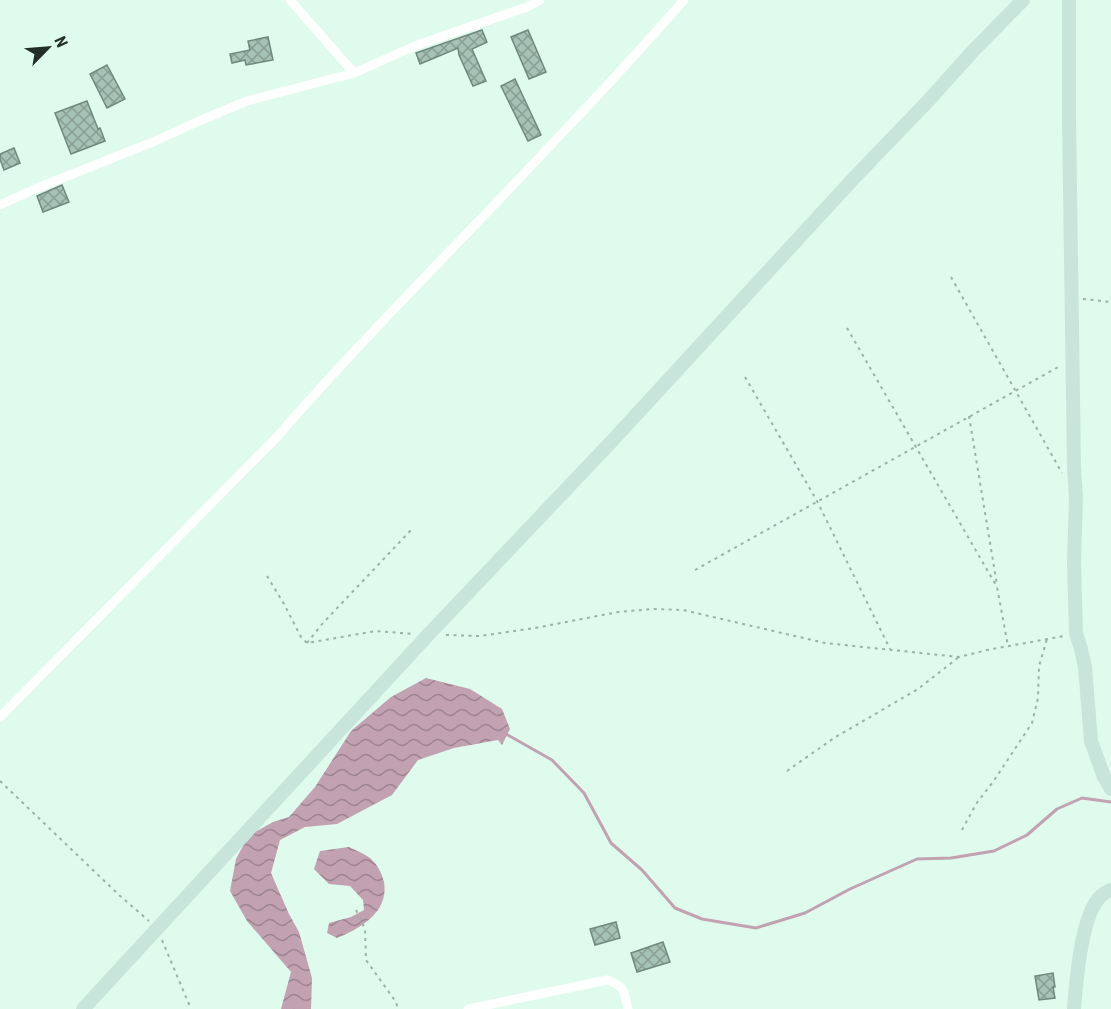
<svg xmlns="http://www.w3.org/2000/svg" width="1111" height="1009" font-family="'Roboto Condensed',sans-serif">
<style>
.water{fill:url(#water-waves)}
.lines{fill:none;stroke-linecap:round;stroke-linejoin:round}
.stream{stroke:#c2a1b1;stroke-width:3}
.building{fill:url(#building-cross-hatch);stroke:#6f897d;stroke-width:1.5}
.path{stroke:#9bb1a7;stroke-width:2;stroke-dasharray:3 4.5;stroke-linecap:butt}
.street{stroke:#fff;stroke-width:9}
.secondary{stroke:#c7e5da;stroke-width:14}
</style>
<defs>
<pattern id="water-waves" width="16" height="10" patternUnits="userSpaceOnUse" patternTransform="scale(1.5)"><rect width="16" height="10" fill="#c2a1b1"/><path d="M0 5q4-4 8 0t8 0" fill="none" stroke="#9d8490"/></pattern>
<pattern id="building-cross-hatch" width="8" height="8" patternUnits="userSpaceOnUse" patternTransform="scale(1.5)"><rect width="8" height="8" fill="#a6c1b5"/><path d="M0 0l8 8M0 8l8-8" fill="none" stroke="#879d93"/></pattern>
</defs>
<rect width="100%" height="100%" fill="#dffbee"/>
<path class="water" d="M426 678 470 689 502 709 510 729 502 745 498 740 454 748 418 760 392 795 337 824 305 827 280 840 271 873 289 914 299 932 312 978 311 1009H281L291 972 247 921 230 891 236 859 243 846 255 832 273 822 289 817 315 787 351 731 391 697Z
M349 847C357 851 368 855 373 861 379 867 382 875 384 882 389 912 361 928 337 938L327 933 329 923 351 917 364 910 363 900 350 886 329 884 314 869 320 851Z"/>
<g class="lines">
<path class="stream" d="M506 734 552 760 584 793 611 843 642 870 675 908 702 919 756 928 805 913 850 889 917 859 951 858 994 851 1027 835 1057 809 1082 798 1111 802"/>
</g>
<path class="building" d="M482 30 487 42 472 49 486 81 473 86 459 55 458 48 420 64 416 53Z
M528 30 546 72 529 79 511 37Z
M268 37 273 60 246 65 245 60 232 63 230 54 250 50 248 41Z
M107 65 125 99 107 108 90 74Z
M515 79 541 135 528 141 501 86Z
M87 101 98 129 100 128 105 141 71 154 55 113Z
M14 148 20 163 4 170 0 159V154Z
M62 185 69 202 43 212 37 196Z
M616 922 620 938 595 945 590 929Z
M663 942 670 962 637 972 631 953Z
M1053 973 1055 987H1053L1055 998 1039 1000 1035 976Z"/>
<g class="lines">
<path class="path" d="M951 277 1062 473
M1083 299 1111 302
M847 328 997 587 1008 646
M745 377 817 501 890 649
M969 416 997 585
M695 570 1060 366
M267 576 284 604 301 637 307 643 376 631 413 634
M446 635 480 636 535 628 618 612 653 609 683 610 825 643 959 657 987 650 1064 636
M307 643 323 623 413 528
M787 771 834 738 918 689 959 657
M0 781 119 895 149 921
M962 830 976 804 993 782 1032 723 1038 698 1039 666 1047 639
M356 910 365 929 366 960 396 1002 398 1009
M162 940 191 1009"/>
<path class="street" d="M290 0 354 73
M0 205 37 188 153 142 199 121 247 101 354 73 417 45 527 7 540 0
M0 717 276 438C363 338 458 244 549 147 595 99 640 50 684 0
M468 1009 607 980C625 986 624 991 628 1009"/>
<path class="secondary" d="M1069 0V118L1074 467 1076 498 1074 562 1076 633 1081 649 1085 667 1091 741 1104 777 1111 789
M83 1009 428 635 612 441 854 178 928 101 973 51 1023 0
M1074 1009C1076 982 1081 918 1099 898 1102 894 1107 892 1111 890"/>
</g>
<g transform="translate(48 48) rotate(65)" stroke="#dffbee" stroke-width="4.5" paint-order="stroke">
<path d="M0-4.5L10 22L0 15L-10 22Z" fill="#232e29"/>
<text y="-9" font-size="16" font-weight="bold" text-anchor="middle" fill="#232e29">N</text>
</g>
</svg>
